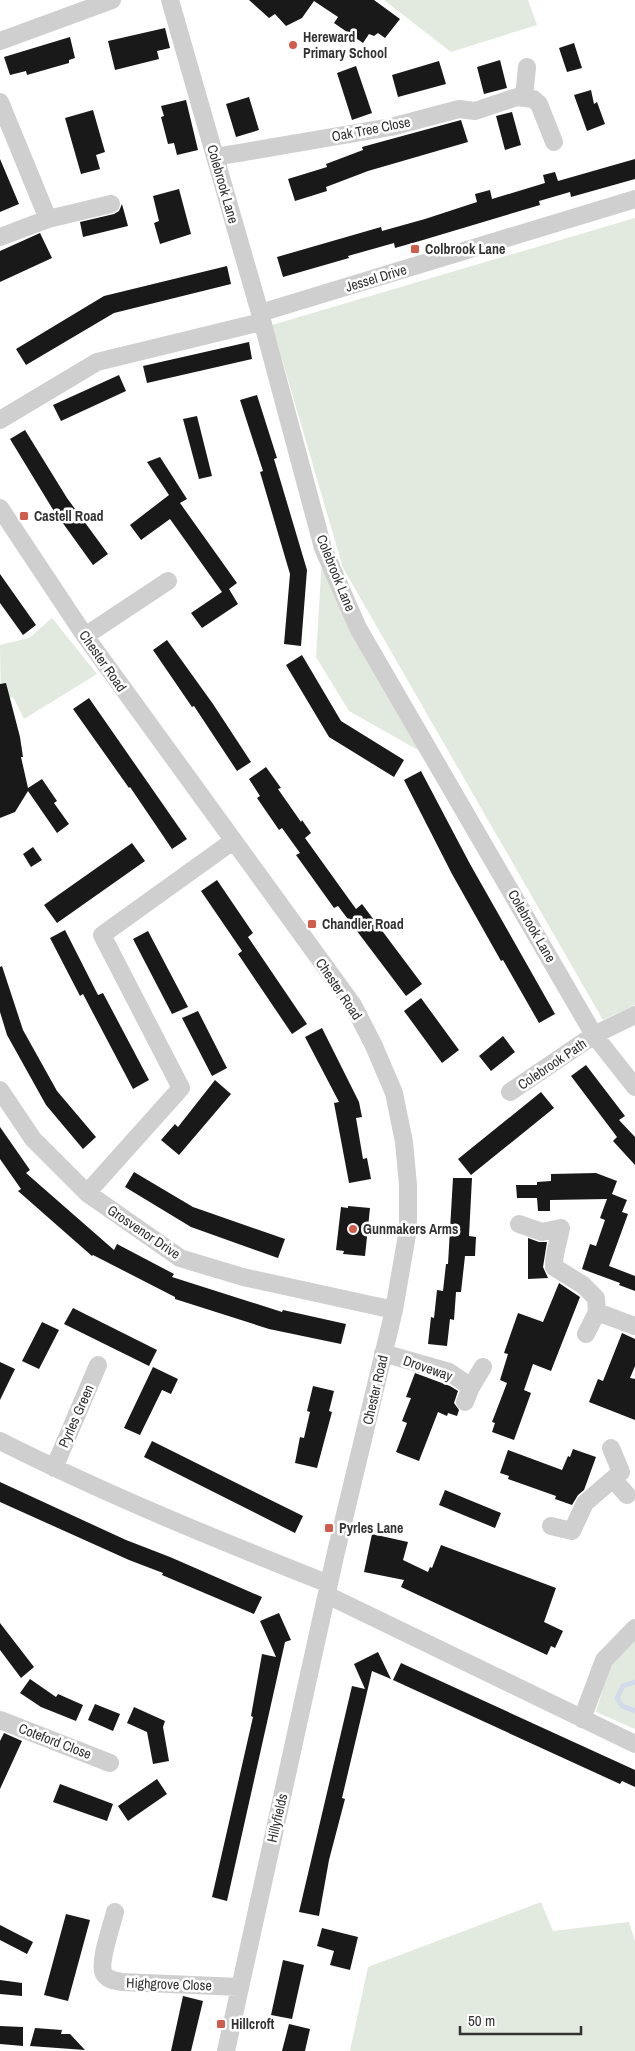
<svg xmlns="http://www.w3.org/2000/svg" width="635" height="2051" font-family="'Archivo Narrow',sans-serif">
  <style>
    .green { fill: #e2e9df }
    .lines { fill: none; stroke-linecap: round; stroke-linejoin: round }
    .stream { stroke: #d1dbe9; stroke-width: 5 }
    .building { fill: #191919 }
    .minor { stroke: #cfcfcf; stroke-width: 18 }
    .poi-dot { fill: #d05c4c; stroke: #fff; stroke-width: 2 }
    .labels { text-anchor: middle; stroke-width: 5; stroke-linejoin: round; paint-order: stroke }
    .poi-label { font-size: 14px; font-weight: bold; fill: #323232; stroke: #fff; text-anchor: start }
    .street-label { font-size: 14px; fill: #323232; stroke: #fff }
  </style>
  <rect width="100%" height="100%" fill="#fff"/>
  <path class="green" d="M384,0H528L537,25L451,52Z
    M635,218V1005L603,1020L343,568L272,325Z
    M322,558L425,754L349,711L316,657Z
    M52,618L97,674L24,719L13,697L1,701L0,645L29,638Z
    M635,1638V1729L596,1712L611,1662Z
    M541,1902L553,1931L629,1922L635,1941V2051H350L368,1967Z"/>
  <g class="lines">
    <path class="stream" d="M635,1682L623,1686L617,1698L622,1706L635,1711"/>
  </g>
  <path class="building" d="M249,0H374L400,19L385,38L378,33L374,36L369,34L363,43L334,23L338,17L314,1L302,18L286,26L275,14L269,18Z
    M165,28L170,48L157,51L159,59L115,70L108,41Z
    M70,37L75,58L69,60V63L27,75L26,71L10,75L4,57Z
    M574,43L582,68L567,72L559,48Z
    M500,60L507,88L484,94L477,67Z
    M439,61L446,84L398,97L392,75Z
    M356,66L372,113L352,120L337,73Z
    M591,90L594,104L597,102L605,124L587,131L574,95Z
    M249,97L259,130L236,137L226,104Z
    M186,100L198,150L177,155L174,143L168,144L161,117L164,116L161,106Z
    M93,110L105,152L96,155L100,169L81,174L65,118Z
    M512,112L521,145L505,150L496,116Z
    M461,120L468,142L368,171L326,187L327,191L295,201L288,179L327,167L326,164L363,150L362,147Z
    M0,159L19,204L0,212Z
    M635,159V179L571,197L570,192L539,201L540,205L423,240L395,248L394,243L348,256L349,258L283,277L277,257L381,227L382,231L425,219L477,202L475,194L490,190L492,199L545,183L543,175L555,172L558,181Z
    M179,189L191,234L160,244L154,223L159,221L153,196Z
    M122,204L128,226L83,237L80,222L114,214L119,211Z
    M40,233L52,258L0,282V251Z
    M227,266L231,284L114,313L26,365L16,349L104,296Z
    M249,342L252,359L147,383L143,366Z
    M119,375L126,391L61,421L53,405Z
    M257,395L277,458L274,459L307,570L301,646L284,644L290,574L260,472L263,471L240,400Z
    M197,416L212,476L199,479L183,419Z
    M25,430L67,498L108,554L93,565L52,508L10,439Z
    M160,457L187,499L180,503L237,583L229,589L238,604L202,628L191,613L222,592L170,519L141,540L130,525L169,495L147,462Z
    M0,574L36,625L23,635L0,603Z
    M167,640L213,704L251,762L237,771L194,706L192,707L153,650Z
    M302,655L341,721L404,760L394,777L329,737L286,665Z
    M6,683L20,737L23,757H21L28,788L42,779L57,801L54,803L69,824L57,833L28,791L15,812L0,818V684Z
    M89,698L187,839L172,849L130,787L129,788L73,709Z
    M266,767L281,788L278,789L301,822L302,820L311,833L305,838L356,909L362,904L422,984L406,996L338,906L334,908L296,855L300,853L282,828L279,830L257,798L260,796L249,779Z
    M421,771L470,864L555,1014L539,1023L503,960L501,961L452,874L404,780Z
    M132,843L145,861L57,923L44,905Z
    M33,847L42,860L31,867L23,854Z
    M217,880L253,933L248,937L307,1024L292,1034L238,954L242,951L201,891Z
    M65,930L98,995L103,993L149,1080L133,1089L83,994L80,996L50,938Z
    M148,931L188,1007L172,1014L133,939Z
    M2,966L23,1030L57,1091L96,1137L83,1149L46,1105L7,1035L0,1012V967Z
    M421,998L459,1050L442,1063L404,1011Z
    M198,1011L227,1068L212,1076L182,1018Z
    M322,1028L359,1102L362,1117L356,1118L363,1159L367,1158L371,1179L349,1183L334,1103L339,1102L305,1037Z
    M503,1036L515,1052L491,1071L479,1056Z
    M586,1065L625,1116L619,1120L635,1137V1165L613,1141L617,1137L571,1076Z
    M215,1080L231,1094L179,1155L161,1140L175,1124L178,1127Z
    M541,1092L554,1108L471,1175L458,1159Z
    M0,1127L30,1170L26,1173L114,1250L117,1244L174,1274L172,1277L282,1312L283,1310L346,1324L341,1344L269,1329L175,1299V1297L93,1255L92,1256L18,1191L21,1189L0,1159Z
    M134,1172L193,1207L285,1239L278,1258L191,1227L125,1187Z
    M596,1173L617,1181L612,1194L627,1200L622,1212L628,1214L609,1266L635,1276V1291L619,1285L620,1283L582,1269L590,1244L596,1246L605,1220L600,1218L607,1199L550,1200V1211H538L537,1198H517L516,1185H537V1182L551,1181V1174Z
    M453,1178H472L469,1236L476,1237L475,1256H465L461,1292H456L454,1320L450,1319L447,1346L428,1344L431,1317L434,1318L437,1290L443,1291L446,1264H448Z
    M348,1206L370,1208L365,1256L343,1254L344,1251L336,1250L341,1207L348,1208Z
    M528,1238L539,1242H547L543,1267L548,1278L528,1279Z
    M559,1283L580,1297L551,1371L533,1364L524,1390L531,1393L514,1440L492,1432L495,1423L492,1422L507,1383L500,1380L508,1354L504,1353L518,1313L543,1322Z
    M73,1308L157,1350L149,1366L64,1324Z
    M42,1322L59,1330L39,1369L22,1361Z
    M622,1333L635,1339V1366L630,1378L635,1379V1420L589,1402L598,1379L603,1381Z
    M0,1362L15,1369L0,1400Z
    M153,1367L178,1379L171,1394L162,1390L140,1435L124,1428Z
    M415,1373L450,1386L458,1391L454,1403L459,1410L457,1416L448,1413L447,1416L438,1412L419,1461L396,1452L407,1423L402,1421L411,1398L406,1397Z
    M313,1386L334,1391L329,1411L332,1412L317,1468L295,1463L300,1437L304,1438L310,1412L307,1411Z
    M152,1441L303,1516L295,1533L144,1457Z
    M573,1449L596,1457L584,1490L578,1495L572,1505L555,1499L556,1496L508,1479L509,1476L500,1473L508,1450L562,1470L568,1456L570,1457Z
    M0,1482L126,1540L170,1557L262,1597L254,1614L162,1575L163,1573L129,1560L0,1502Z
    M445,1490L501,1513L495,1528L439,1505Z
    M372,1534L408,1542L403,1560L428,1572L430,1567L432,1568L441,1545L556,1588L544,1622L563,1631L555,1648L551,1646L547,1655L401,1587L404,1580L364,1572Z
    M279,1613L291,1640L285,1642L227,1901L212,1897L253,1717L251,1716L262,1654L276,1657L260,1621Z
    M0,1623L34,1667L21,1678L0,1650Z
    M378,1652L391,1679L372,1671L342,1798L345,1799L329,1860L319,1916L299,1912L352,1686L365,1689L354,1664Z
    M401,1663L635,1770V1787L622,1781L620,1784L393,1680Z
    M30,1679L56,1697L58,1694L83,1705L76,1721L41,1707L20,1693Z
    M95,1704L120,1714L113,1731L88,1720Z
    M134,1707L165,1721L163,1727L169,1761L153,1764L147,1732L127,1723Z
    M4,1733L22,1741L0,1789V1741Z
    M157,1779L167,1794L128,1821L118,1806Z
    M60,1784L113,1804L107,1821L53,1802Z
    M66,1914L90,1920L68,2001L44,1995Z
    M0,1925L33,1942L27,1954L0,1940Z
    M322,1928L358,1937L350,1970L330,1965L334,1951L317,1946Z
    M283,1960L304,1965L292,2019L271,2015Z
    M0,1980L22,1983V1996L0,1994Z
    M183,1996L203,2001L191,2051H171Z
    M289,2024L310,2029L305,2051H282Z
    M0,2026L23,2027V2046L0,2044Z
    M35,2028L62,2030L61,2034H70L85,2050L30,2046Z"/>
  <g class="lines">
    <path class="minor" d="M170,0L260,313L323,548L358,628L594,1035L635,1087
      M0,41L112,0
      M524,97L527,67
      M0,102L48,219
      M215,157L391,127L459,109L475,111L517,97L533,99L539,104L554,142
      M0,237L48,219L111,204
      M260,313L635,199
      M0,420L97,362L261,322
      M0,508L85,636L353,1005L374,1046L394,1093L404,1142L408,1185V1229L394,1310L336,1552L226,2051
      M85,636L168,581
      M0,1090L33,1139L87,1193L180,1258L243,1277L394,1310
      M510,1092L594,1035L635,1015
      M87,1193L181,1088L102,935L233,841
      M519,1224L542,1232L561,1228C559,1240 553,1256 554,1267L583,1285L596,1298L597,1312L586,1334
      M597,1312L635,1326
      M383,1353L449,1372L471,1387L465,1402
      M471,1387L483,1367
      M0,1441C107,1495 218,1540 329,1584
      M611,1448L621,1472
      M54,1468L98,1365
      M613,1479L627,1495
      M551,1526L572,1531L585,1503L621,1472
      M327,1595L635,1744
      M582,1719L604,1660L635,1628
      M0,1720L110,1763
      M115,1912C112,1925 98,1963 104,1974C108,1980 115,1981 122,1982L240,1987"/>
  </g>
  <g class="poi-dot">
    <circle cx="293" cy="45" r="5"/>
    <rect x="410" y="244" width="10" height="10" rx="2.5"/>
    <rect x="19" y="511" width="10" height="10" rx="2.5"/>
    <rect x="307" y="919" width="10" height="10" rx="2.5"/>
    <circle cx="353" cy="1229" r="5"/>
    <rect x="324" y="1523" width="10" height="10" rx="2.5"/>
    <rect x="216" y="2019" width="10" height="10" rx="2.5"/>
  </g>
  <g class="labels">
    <g class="poi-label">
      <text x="303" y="42">Hereward<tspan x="303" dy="16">Primary School</tspan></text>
      <text x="425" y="254">Colbrook Lane</text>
      <text x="34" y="521">Castell Road</text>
      <text x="322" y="929">Chandler Road</text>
      <text x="363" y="1234">Gunmakers Arms</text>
      <text x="339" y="1533">Pyrles Lane</text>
      <text x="231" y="2029">Hillcroft</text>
    </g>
    <g class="street-label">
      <text transform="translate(371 129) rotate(-11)" y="5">Oak Tree Close</text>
      <text transform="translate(223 184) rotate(74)" y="5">Colebrook Lane</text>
      <text transform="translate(376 278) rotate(-17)" y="5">Jessel Drive</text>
      <text transform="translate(336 573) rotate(68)" y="5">Colebrook Lane</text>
      <text transform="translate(103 661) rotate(55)" y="5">Chester Road</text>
      <text transform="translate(532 926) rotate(60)" y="5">Colebrook Lane</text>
      <text transform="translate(339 989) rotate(56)" y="5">Chester Road</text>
      <text transform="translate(552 1064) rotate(-34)" y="5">Colebrook Path</text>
      <text transform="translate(144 1232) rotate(34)" y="5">Grosvenor Drive</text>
      <text transform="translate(428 1368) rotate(19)" y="5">Droveway</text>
      <text transform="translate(375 1390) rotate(-77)" y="5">Chester Road</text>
      <text transform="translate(76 1416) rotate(-66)" y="5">Pyrles Green</text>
      <text transform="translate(55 1741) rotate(21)" y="5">Coteford Close</text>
      <text transform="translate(277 1818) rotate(-77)" y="5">Hillyfields</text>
      <text transform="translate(169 1984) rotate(2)" y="5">Highgrove Close</text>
    </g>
  </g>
  <path d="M460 2026v8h121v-8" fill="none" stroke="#323232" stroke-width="2.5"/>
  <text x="468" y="2026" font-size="15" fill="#323232" stroke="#ffffff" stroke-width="4" paint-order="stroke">50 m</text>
</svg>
